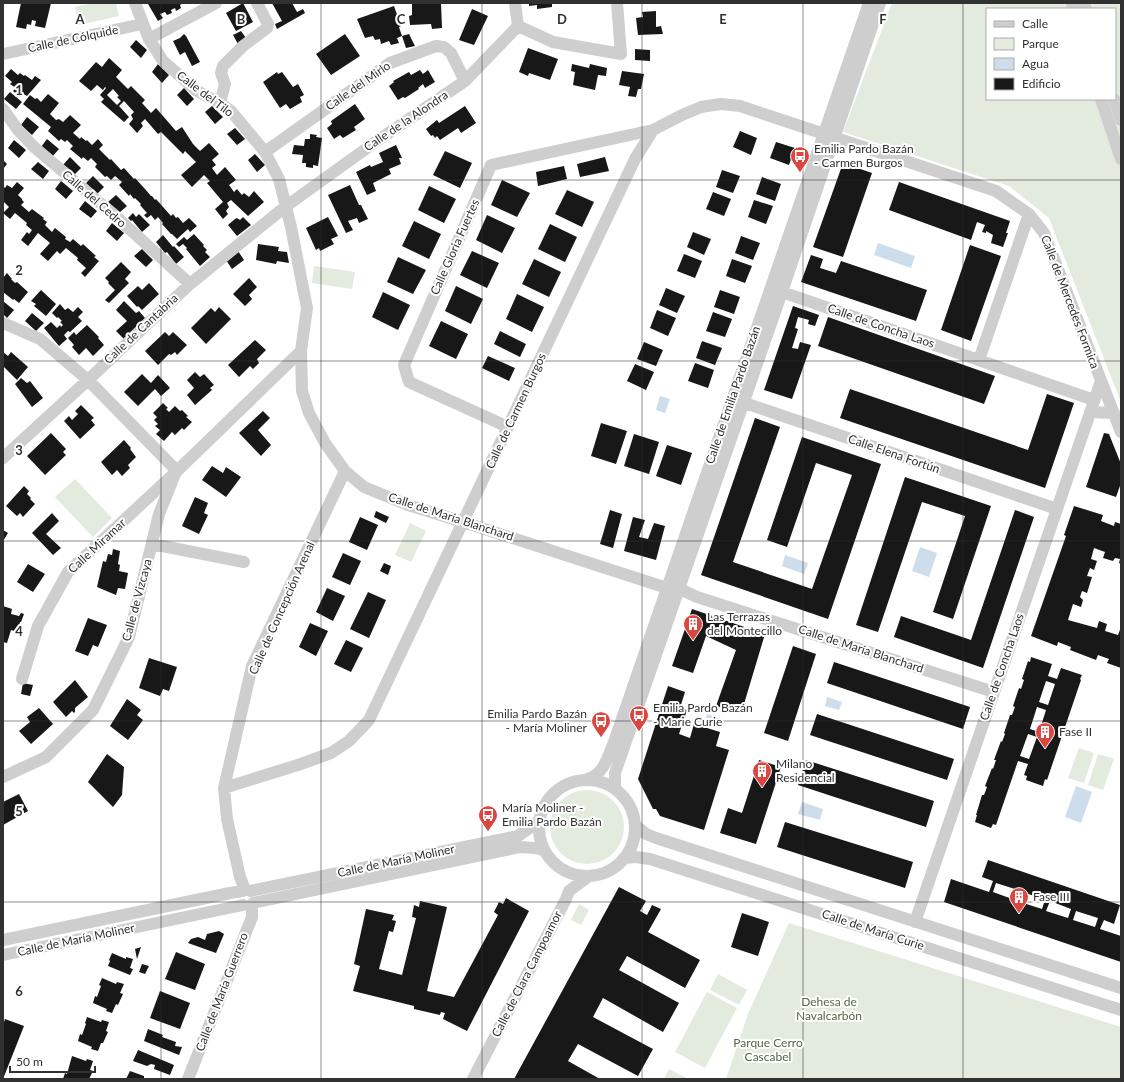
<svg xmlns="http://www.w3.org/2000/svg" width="1124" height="1082" font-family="Lato,sans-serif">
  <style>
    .green { fill: #e3eade; fill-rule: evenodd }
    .water { fill: #ceddeb }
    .building { fill: #181818; fill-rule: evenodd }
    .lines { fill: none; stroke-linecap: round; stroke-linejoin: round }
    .minor { stroke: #cecece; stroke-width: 12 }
    .grid { fill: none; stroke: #313131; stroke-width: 1; stroke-opacity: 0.55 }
    .labels { text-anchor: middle; stroke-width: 4; stroke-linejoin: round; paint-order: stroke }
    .street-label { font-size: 12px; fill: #313131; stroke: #fff }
    .poi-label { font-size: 12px; fill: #313131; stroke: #fff; text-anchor: start }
    .park-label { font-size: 12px; fill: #4f6b40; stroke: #fff }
    .grid-label { font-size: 13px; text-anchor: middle; font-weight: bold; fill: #313131; stroke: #fff; stroke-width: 4; stroke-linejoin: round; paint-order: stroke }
  </style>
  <rect width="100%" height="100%" fill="#fff"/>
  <path class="green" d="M92,3H116L119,16L79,25L75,7Z
    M892,3H1121V402L1049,218L1009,186L843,132ZM987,9H1115V99H987Z
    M314,266L355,272L352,289L312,283Z
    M75,479L112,518L93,537L55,497Z
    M410,523L426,531L411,562L395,555Z
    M1079,748L1094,753L1084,783L1068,778Z
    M1098,754L1114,759L1103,790L1088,785Z
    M550 827a37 37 0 1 1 74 0a37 37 0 1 1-74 0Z
    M579,904L589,910L581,925L571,920Z
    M789,923L1121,1027V1079H726L748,1014Z
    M718,974L747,990L739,1005L710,990Z
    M707,992L737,1008L705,1068L675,1052Z
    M669,1069L688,1079H664Z"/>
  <path class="water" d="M878,243L915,256L911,268L874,255Z
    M660,396L670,399L665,413L656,410Z
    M920,547L937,553L929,577L912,571Z
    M785,555L808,563L804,574L782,566Z
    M827,697L842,702L839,710L825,706Z
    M707,714L723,719L720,726L705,721Z
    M1076,786L1092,792L1081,823L1065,817Z
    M802,802L823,809L820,820L798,814Z"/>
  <path class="building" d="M21,3H51L45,28L35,26L36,21L32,20L31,25L27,24L26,29L16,27Z
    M149,3H183L180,5L181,8L176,11L175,8L171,10L172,13L167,15L165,12L160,14L163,18L158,21L148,4Z
    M243,3L253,22L236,31L226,13Z
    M272,3H292L297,12L303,9L305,13L277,29L275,24L282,21Z
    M412,3H441L442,28L432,29L431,24L410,25L409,16L412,15Z
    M529,3H552V7L537,9V5L529,6Z
    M394,6L401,26L399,27L402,36L397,38L399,43L391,45L389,41L381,44L380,39L375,40L373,36L365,38L357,19Z
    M472,9L488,16L474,45L459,40Z
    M656,11V27L661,26L663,34L638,35L636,18L643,17L642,12Z
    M241,31L246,38L238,44L233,35Z
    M184,34L186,36L200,62L192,66L185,52L180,55L173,41L180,38Z
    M345,34L360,56L331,75L316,54Z
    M409,34L415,46L406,48L402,36Z
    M136,40L147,50L141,58L130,47Z
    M528,48L558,59L550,80L529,73L528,76L519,72Z
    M635,49L650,50V61L635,60Z
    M109,58L122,70L116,77L128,89L131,86L145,100L142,103L151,113L156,108L176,131L182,127L193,144L200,151L209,143L219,154L212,160L216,165L212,168L217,175L225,167L236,180L229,185L234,192L237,189L242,195L244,193L249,197L254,191L264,202L248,216L231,200L227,203L229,207L226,211L228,214L223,219L215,209L223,202L207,183L210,181L204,175L192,187L181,175L196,162L185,151L183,154L161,132L158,134L145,119L141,123L143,126L137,133L129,124L133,119L131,115L134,112L124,101L119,106L129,117L124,122L101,102L104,99L100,95L106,88L105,87L103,90L97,85L91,91L79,81L96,62L102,67ZM113,89L119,96L117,97L121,101L117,105L107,95Z
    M158,64L169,75L162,83L152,72Z
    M572,64L589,68L590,64L607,68L606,76L598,75L595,90L573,85L575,72L571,71Z
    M11,69L18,75L20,73L24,76L25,75L32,80L35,76L41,80L27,96L22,93L19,96L13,91L16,88L10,84L12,82L5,76Z
    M420,70L423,74L428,70L435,82L425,88L423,84L418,88L419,89L405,98L403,97L398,100L389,86L394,82L393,81L409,72L411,75Z
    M622,71L644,74L641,89H638L636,97L628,96L630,87L619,85Z
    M277,72L278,74L282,72L293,87L298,84L304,95L300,97L302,102L290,109L286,104L280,108L263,82Z
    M184,88L194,99L187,106L177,95Z
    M10,92L22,102L16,109L4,99Z
    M48,94L59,103L50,114L56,120L59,119L63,122L70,115L81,125L73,133L80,139L81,137L86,141L87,140L92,145L98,139L103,145L99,149L110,160L111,159L121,170L124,168L134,179L135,178L145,189L151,196H152L155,200L156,199L171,216L173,214L176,218L178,217L183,223L189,218L197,226L190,232L188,229L177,239L172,234H171L162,224L163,223L158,217L155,220L151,215L147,218L144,215L147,213L140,205L141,204L135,198L134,199L130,194L129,196L119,185L122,182L115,176L111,180L107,176L105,177L95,167L97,164L91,158L88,161L83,157L82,159L70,149L73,146L67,140L65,142L61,139L59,141L48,131L51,127L23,104L30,95L35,99L37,98L41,102Z
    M355,104L365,119L354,127L356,130L343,138L340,135L334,139L327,128L332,124L331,121Z
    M212,106L223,117L215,124L205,112Z
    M465,106L476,123L461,133L458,128L440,140L437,136L435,138L433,135L431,136L426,129L437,120L439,123Z
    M27,117L39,127L32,135L21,125Z
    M235,128L245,139L237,145L227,134Z
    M740,131L757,138L751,155L733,147Z
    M310,134L317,135L316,137L322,138L318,166L313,165V168L306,167V163H302L303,155L292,154L294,145L304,146L305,139H310Z
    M47,139L59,149L52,157L41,147Z
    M14,140L26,150L19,158L8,148Z
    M776,142L795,148L789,165L770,158Z
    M396,145L402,158H399L401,164L389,169L391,174L373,183L376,191L367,195L356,172L370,165L371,167L383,162L379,153Z
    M445,151L472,163L460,188L433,175Z
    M255,154L265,165L257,172L248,160Z
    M70,157L81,168L74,175L63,165Z
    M605,157L609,171L580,177L577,164Z
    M3,160L7,164L3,169Z
    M38,162L49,171L43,179L31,169Z
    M843,163L872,173L843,257L813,247Z
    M564,166L567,179L538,186L536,172Z
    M722,170L740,176L733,193L716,187Z
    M93,176L104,187L97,194L86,183Z
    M762,177L781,184L775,201L756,194Z
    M502,180L530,193L517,217L491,205Z
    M61,181L73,191L66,199L55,189Z
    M17,182L24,188L18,195L22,199V200L24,202L21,205L29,212L32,209L44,218L43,219L47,222L45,225L52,232L55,228L66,237L65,239L70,242L73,239L81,246L83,244L96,256L94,257L99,261L85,277L81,273L86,268L77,260L78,258L66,248L60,254L57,251L48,261L40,254L50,243L38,233L28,246L21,240L27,232L29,234L32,230L26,225L27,223L15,213L10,219L3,213L9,207L3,201V186L5,188L7,185L12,188Z
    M899,182L1010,221L1006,233H1008L1003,247L991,243L993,235L986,231V233L982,232L985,225L977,222L971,240L889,210Z
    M350,185L359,205H361L368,219L359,223L357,218L348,221L353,230L346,233L328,195Z
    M429,186L456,199L444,223L418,210Z
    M567,190L594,202L582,227L555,214Z
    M713,192L731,199L724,216L706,209Z
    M116,195L127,206L119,213L108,202Z
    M754,200L773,206L766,224L748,217Z
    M85,201L97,211L91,218L79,209Z
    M133,213L136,217L139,214L150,225L142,232L132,220L131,221L128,218Z
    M487,215L515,228L502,253L476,240Z
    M243,217L251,225L237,236L228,225L235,219L237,218L240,220Z
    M328,217L338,236L331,239L334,244L320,251L319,248L316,250L306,228Z
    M414,221L441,234L429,259L402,246Z
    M112,223L124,233L117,241L106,231Z
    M550,224L577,237L565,262L538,249Z
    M693,232L711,239L704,255L687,247Z
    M194,234L204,245L203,246L207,250L205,252L210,257L200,266L186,249L187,248L183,244L179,247L176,244L184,237L187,240Z
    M163,235L173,247L174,246L184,257L176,264L167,252L165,253L156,242Z
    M741,236L760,243L753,260L735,253Z
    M258,244L279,247L278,251L287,252L289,263L277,261L276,264L256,260Z
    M970,245L1001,256L971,341L941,330Z
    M142,249L153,260L146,267L134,256Z
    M238,251L244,260L232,269L226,260Z
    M472,251L499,263L487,288L460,275Z
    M684,254L702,261L695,278L677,271Z
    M811,255L823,259L820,268L836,273L841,261L927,290L916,321L801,282Z
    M398,257L426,270L413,294L387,282Z
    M534,259L561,272L549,297L522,284Z
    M732,259L752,266L745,283L726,276Z
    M121,262L131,272L125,279L129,283L109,303L105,300L115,290L108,283L109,282L105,278Z
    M7,273L12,279H11L15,283L17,282L28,292L19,303L14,299L13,300L3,292V278Z
    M249,278L257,287L249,295L252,299L245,306L233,294Z
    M149,283L159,294L142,310L138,306L137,307L127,296L138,286L142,290Z
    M456,286L483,299L471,324L445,311Z
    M666,288L685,296L677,313L659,305Z
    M41,290L56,304L46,316L34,306L36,304L31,301Z
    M720,290L740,297L734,314L714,307Z
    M383,292L410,305L398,330L372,317Z
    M517,294L544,307L532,332L506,319Z
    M3,301L14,310L7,318L3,314Z
    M124,301L136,313L139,311L145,318L124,339L116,331L127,321L116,310Z
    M60,304L65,310L68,308L73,312L78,307L83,312L78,317L82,321L70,332L68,331L64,335L67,339L59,346L44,328L51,322L57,328L60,325L61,327L63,325L60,322L62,321L58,317L57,318L52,313Z
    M793,306L819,315L815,326L808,324L809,320L798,317L795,328L798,329L792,348L798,349L800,342L811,345L792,399L764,390Z
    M219,307L231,319L206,344L191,328L211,308L215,312Z
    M657,310L676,318L668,336L650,328Z
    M713,312L732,319L725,337L706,331Z
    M32,313L44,323L36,331L25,321Z
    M828,317L995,376L984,404L818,346Z
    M441,321L468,334L456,359L429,346Z
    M87,325L99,337L98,338L104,345L93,356L86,348L79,355L72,347L74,345L68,338L74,332L76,335Z
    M500,331L526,344L520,357L494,344Z
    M165,332L169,336L173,332L187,345L177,355L175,352L171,355L169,354L158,365L145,351Z
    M255,340L266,350L257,359L259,363L253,369L250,366L239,377L228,365Z
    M702,341L722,348L715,365L696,358Z
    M644,342L663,350L656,366L637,359Z
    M3,352L8,356L11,352L28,367L17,380L3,366Z
    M488,356L515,368L509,381L482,368Z
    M695,363L714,370L708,388L688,381Z
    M635,364L654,372L646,390L627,381Z
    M195,372L200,377L204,374L214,385L210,388L212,390L195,405L187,395L194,388L187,380Z
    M142,374L151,383L158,375L170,388L161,396L155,389L138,406L124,392Z
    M21,378L27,383L30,381L43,398L32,407L15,384Z
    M850,389L1028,450L1047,394L1074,403L1045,488L840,418Z
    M163,403L168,408L166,409L169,412L175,406L180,411L182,410L188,416L186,417L192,422L184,430L182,428L175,435L172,432L164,441L156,434L160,430L155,426L158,424L154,420L157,417L153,413Z
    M81,405L94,418L91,420L95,425L80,439L64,421L69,416L72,420L78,414L75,411Z
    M263,411L270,418L258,430L271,445L261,456L239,433Z
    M755,418L780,427L733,562L812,589L852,475L816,463L787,547L767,540L802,437L881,464L828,619L701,575Z
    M601,423L627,431L616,464L591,456Z
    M51,433L66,449L63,452L66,455L45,475L27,456Z
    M1104,433L1109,434L1121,464V483L1116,497L1086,487Z
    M634,434L659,442L649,474L624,466Z
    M124,440L131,448L130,449L136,457L128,465L130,468L122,476L117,470L112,475L101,462Z
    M667,445L692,453L681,485L656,476Z
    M212,466L223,473L226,467L241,477L226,497L202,480Z
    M905,477L991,506L953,619L933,612L965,516L922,502L878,632L856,625Z
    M24,486L29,491L27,494L31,498L30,499L35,504L23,517L20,513L17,516L6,506Z
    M195,497L208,503L204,513L208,515L199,534L182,526Z
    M1074,506L1103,515L1101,521L1114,526L1115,522L1121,524V564L1119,563L1120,559L1115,558L1113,561L1103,558L1105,552L1094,548L1091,559L1097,561L1094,570L1090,568L1087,576L1092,577L1087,593L1082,591L1080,597L1083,600L1081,607L1073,604L1068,620L1097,628L1099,621L1107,624L1105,631L1118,635L1121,627V668L1107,663L1109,659L1098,655L1096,660L1070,650L1071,647L1058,642L1057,646L1031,636L1066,536L1064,535Z
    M610,510L622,514L613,548L600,544Z
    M1015,510L1034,517L983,668L894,637L901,616L971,640Z
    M376,511L389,517L386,523L374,517Z
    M52,513L59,521L46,534L61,548L53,555L32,533Z
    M360,517L378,525L367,550L349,542Z
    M633,517L645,520L639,537L648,539L654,523L665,526L656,560L624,551Z
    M3,530L8,533L3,541Z
    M113,549L120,551L118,564L120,565L119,571L128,573L125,589L118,588L116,595L97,587L103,561L106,562L108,554L112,555Z
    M343,553L361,561L350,585L332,577Z
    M384,563L391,566L388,575L380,571Z
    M28,564L45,574L33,592L17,582Z
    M327,588L345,596L333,621L316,612Z
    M368,592L386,600L369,638L350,629Z
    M3,606L12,609L11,614L19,616L21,613L24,614L21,622H20L17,632L11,630L7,643L3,642Z
    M692,609L765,634L741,714L716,706L736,650L706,636L693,673L672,666Z
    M88,618L107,625L98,647L93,645L88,656L75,651Z
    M310,623L328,631L316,656L299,647Z
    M346,640L363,648L351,672L334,664Z
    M793,646L816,654L788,741L764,733Z
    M1031,657L1052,664L1048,676L1057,679L1061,668L1082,675L1080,679L1081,680L1047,780L1045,779L1043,786L1026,780L1027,776L1024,775L1028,764L1018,761L996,825L993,824L991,828L975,822L977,815H976L982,795H984L987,787L985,786L992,768L993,769L996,760H994L1001,741L1002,742L1005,734L1004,733L1010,715H1012L1015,707L1013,706L1019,688L1021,689L1024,680L1022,679L1028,661L1030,662ZM1046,681L1055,684L1048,705L1039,702ZM1037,707L1046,710L1039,732L1030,729ZM1028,734L1037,737L1029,759L1020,756Z
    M149,658L177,667L169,691L163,689L160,696L139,688Z
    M834,662L970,707L963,729L827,683Z
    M75,680L88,697L75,708V712L74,713L72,711L66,717L53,702Z
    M23,683L33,685L30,696L21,694Z
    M668,686L685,692L680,708L687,710L679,734L690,738L694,724L720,732L716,746L729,750L704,830L660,816L656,809H653L638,779Z
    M127,699L141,710L137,715L143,720L128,740L110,726Z
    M39,708L53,724L31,744L19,731L30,722L27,717Z
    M817,714L954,759L947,780L810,735Z
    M107,754L124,767L122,795L113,807L88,782Z
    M759,760L781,767L756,844L720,833L728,808L742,813Z
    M806,760L934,801L926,827L798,785Z
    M19,794L28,811L3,825V802Z
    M785,822L913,862L905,888L777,847Z
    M988,860L1120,905L1114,924L1104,920L1100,929L1121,936V962L944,902L951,879L989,892L993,881L982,877ZM996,883L1018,890L1015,900L993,892ZM1023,892L1045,900L1042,909L1020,902ZM1050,901L1071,909L1068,918L1046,911ZM1076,911L1098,918L1095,927L1073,920Z
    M619,887L646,901L640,911L647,915L652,905L661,909L648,932L700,960L685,988L627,956L619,970L679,1003L663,1032L603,998L593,1017L653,1049L638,1076L578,1044L568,1061L600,1079H514Z
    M506,898L529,911L467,1031L443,1019L445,1013L441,1012L440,1015L414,1009V1006L353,991L360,966L354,964L366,909L394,915L392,920L396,921L393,932L389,931L379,969L402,975L416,918L412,917L414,905L419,907L420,901L447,907L427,991L454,997L498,915L494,912L499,902L503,904Z
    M742,913L769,922L758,956L731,947Z
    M219,931L224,934L216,953L188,943L191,939L198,937L205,940L207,934Z
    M141,947L137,959L135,949Z
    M176,952L205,964L195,990L165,979Z
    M112,953L126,959V957L133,959L130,968L133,969L130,975L108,966L110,961L109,960Z
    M142,964L149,966L145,974L139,972Z
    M102,978L116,984L117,982L124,984L120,993L123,994L118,1005L116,1004L112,1013L106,1011L107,1009L93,1003L95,996L97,997L101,986L99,985Z
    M160,991L190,1003L180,1029L150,1018Z
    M87,1017L101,1022L102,1020L109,1022L106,1031L108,1032L103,1043H101L98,1051L91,1049L92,1047L78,1041L80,1034L82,1035L86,1024L85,1023Z
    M5,1019L24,1026L3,1079V1025Z
    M148,1029L163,1035L162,1037L176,1042L175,1046L182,1047L179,1055L144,1041Z
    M138,1050L174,1065L170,1075L154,1069L155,1065L151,1064L147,1066L133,1061Z
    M72,1056L86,1061L87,1059L93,1061L90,1070L93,1071L89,1079H63L65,1073L67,1074Z
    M130,1071L144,1076V1079H126Z"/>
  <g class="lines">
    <path class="minor" d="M135,3L149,39L163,61L197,91L220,103L231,111L265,152L279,179L291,227L307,308L301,351L302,391L309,413L325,443L345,471L364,487L408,505L463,522L667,588
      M515,3L518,26
      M1072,3L1073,9
      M1084,3L1086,9
      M518,26L553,42L621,54L617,3
      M149,39L216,3
      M3,54L142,24
      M1101,99L1121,159
      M1114,99L1121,120
      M220,103L225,84L221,73L223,66L243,46L267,28L268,24L257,3
      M3,109L18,130L34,147L112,213L190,284
      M265,152L390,63L436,46L444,47L451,53L465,81
      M782,292L1094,400
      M3,323L40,339L88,380L177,471
      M979,360L1029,214
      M736,400L1057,509
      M1090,412L1114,413
      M508,427L409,382L404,365L491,165L653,130
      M3,458L88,380L190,284L285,207L374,143L465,81L518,26
      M152,544L244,562
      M677,581L680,589L697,597L994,692
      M22,679L38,626L68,572L177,471L301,351
      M3,777L46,757L93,710L129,637L159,514L175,474
      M587,779C604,775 608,756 614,742L869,3
      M539 828a48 48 0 1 1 96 0a48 48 0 1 1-96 0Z
      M224,788L301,764L331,753L349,741L369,720L635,159L653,130L682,115L701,107L721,104L740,106L996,191L1029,214L1044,233L1121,432
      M615,788V773L634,718L782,292L880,3
      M635,825L646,834L656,838L1121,988
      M624,858L636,857L650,859L1121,1010
      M245,890L240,877L227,819L224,788L252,666L345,471
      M250,891L518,836L538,822
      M253,903L520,847L535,848L543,850
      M915,922L1101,381
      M3,940L230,893L243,891
      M3,955L243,905
      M188,1079L252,917V910L251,905
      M473,1079L566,899L569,891L589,876"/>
  </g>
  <path class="grid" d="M161,3V1079M321,3V1079M482,3V1079M642,3V1079M803,3V1079M963,3V1079M3,180H1121M3,361H1121M3,541H1121M3,721H1121M3,902H1121"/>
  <defs>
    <symbol id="bus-pin" viewBox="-11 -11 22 30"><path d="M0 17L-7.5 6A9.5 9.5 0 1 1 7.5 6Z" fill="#dc4640" stroke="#fff"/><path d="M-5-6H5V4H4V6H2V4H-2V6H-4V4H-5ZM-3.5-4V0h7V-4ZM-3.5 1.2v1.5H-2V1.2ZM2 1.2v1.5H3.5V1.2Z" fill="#fff"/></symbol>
    <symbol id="building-pin" viewBox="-11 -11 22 30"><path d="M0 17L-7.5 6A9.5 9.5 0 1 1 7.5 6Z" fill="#dc4640" stroke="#fff"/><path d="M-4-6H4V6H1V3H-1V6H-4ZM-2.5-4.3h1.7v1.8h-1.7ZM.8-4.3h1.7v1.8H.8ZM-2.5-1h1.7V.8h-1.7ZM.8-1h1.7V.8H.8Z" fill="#fff"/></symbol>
  </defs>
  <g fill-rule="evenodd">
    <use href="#bus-pin" x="789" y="145" width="22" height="30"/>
    <use href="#building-pin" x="682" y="613" width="22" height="30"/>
    <use href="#bus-pin" x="628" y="704" width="22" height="30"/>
    <use href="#bus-pin" x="590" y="710" width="22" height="30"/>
    <use href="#building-pin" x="1034" y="721" width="22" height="30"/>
    <use href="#building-pin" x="751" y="760" width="22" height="30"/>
    <use href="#bus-pin" x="477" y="804" width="22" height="30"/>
    <use href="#building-pin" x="1008" y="886" width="22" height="30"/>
  </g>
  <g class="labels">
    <g class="street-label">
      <text transform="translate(73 39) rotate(-12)" y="4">Calle de Cólquide</text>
      <text transform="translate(358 86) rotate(-35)" y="4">Calle del Mirlo</text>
      <text transform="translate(205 94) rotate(37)" y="4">Calle del Tilo</text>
      <text transform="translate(406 121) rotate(-34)" y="4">Calle de la Alondra</text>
      <text transform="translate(94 199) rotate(41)" y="4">Calle del Cedro</text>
      <text transform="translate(455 247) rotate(-66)" y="4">Calle Gloria Fuertes</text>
      <text transform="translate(1070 302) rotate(69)" y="4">Calle de Mercedes Formica</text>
      <text transform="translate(881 326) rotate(19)" y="4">Calle de Concha Laos</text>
      <text transform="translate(141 329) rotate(-43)" y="4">Calle de Cantabria</text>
      <text transform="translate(733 395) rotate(-71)" y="4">Calle de Emilia Pardo Bazán</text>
      <text transform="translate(516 411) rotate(-65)" y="4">Calle de Carmen Burgos</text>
      <text transform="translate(894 454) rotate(19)" y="4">Calle Elena Fortún</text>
      <text transform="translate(451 517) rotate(18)" y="4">Calle de María Blanchard</text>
      <text transform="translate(97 546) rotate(-43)" y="4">Calle Miramar</text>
      <text transform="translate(137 600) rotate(-75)" y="4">Calle de Vizcaya</text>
      <text transform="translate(282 608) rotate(-66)" y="4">Calle de Concepción Arenal</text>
      <text transform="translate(861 649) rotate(18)" y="4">Calle de María Blanchard</text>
      <text transform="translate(1002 667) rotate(-71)" y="4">Calle de Concha Laos</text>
      <text transform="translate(396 861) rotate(-12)" y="4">Calle de María Moliner</text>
      <text transform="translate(873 930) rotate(18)" y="4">Calle de María Curie</text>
      <text transform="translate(76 940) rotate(-12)" y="4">Calle de María Moliner</text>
      <text transform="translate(527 974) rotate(-63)" y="4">Calle de Clara Campoamor</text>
      <text transform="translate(222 992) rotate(-69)" y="4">Calle de María Guerrero</text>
    </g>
    <g class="poi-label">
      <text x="814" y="153">Emilia Pardo Bazán<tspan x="814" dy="14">- Carmen Burgos</tspan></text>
      <text x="707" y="621">Las Terrazas<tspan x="707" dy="14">del Montecillo</tspan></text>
      <text x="653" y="712">Emilia Pardo Bazán<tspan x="653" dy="14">- Marie Curie</tspan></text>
      <text x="587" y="718" text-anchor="end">Emilia Pardo Bazán<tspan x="587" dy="14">- María Moliner</tspan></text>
      <text x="1059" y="736">Fase II</text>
      <text x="776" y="768">Milano<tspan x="776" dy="14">Residencial</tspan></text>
      <text x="502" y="812">María Moliner -<tspan x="502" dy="14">Emilia Pardo Bazán</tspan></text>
      <text x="1033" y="901">Fase III</text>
    </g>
    <g class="park-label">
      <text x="829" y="1006">Dehesa de<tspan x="829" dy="14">Navalcarbón</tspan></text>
      <text x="768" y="1047">Parque Cerro<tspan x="768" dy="14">Cascabel</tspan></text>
    </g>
  </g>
  <g class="grid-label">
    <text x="80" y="24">A</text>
    <text x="241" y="24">B</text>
    <text x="401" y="24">C</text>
    <text x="562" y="24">D</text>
    <text x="723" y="24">E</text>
    <text x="883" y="24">F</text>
    <text x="19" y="95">1</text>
    <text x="19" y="275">2</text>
    <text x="19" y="455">3</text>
    <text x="19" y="636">4</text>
    <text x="19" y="816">5</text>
    <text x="19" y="996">6</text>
  </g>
  <rect width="1124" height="1082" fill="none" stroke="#313131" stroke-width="8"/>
  <rect x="986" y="8" width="130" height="92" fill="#ffffff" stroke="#adadad"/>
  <rect x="994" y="21" width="20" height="6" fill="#cecece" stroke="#adadad"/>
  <text x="1022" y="28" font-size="12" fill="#313131">Calle</text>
  <rect x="994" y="38" width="20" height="12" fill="#e3eade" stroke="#adadad"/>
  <text x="1022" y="48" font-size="12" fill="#313131">Parque</text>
  <rect x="994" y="58" width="20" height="12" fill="#ceddeb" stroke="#adadad"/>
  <text x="1022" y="68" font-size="12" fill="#313131">Agua</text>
  <rect x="994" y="78" width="20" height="12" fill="#181818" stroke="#adadad"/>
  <text x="1022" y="88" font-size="12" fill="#313131">Edificio</text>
  <path d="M10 1066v6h85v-6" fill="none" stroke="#313131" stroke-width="2"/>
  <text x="16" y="1066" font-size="12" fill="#313131" stroke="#ffffff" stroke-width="3" paint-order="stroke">50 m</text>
</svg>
